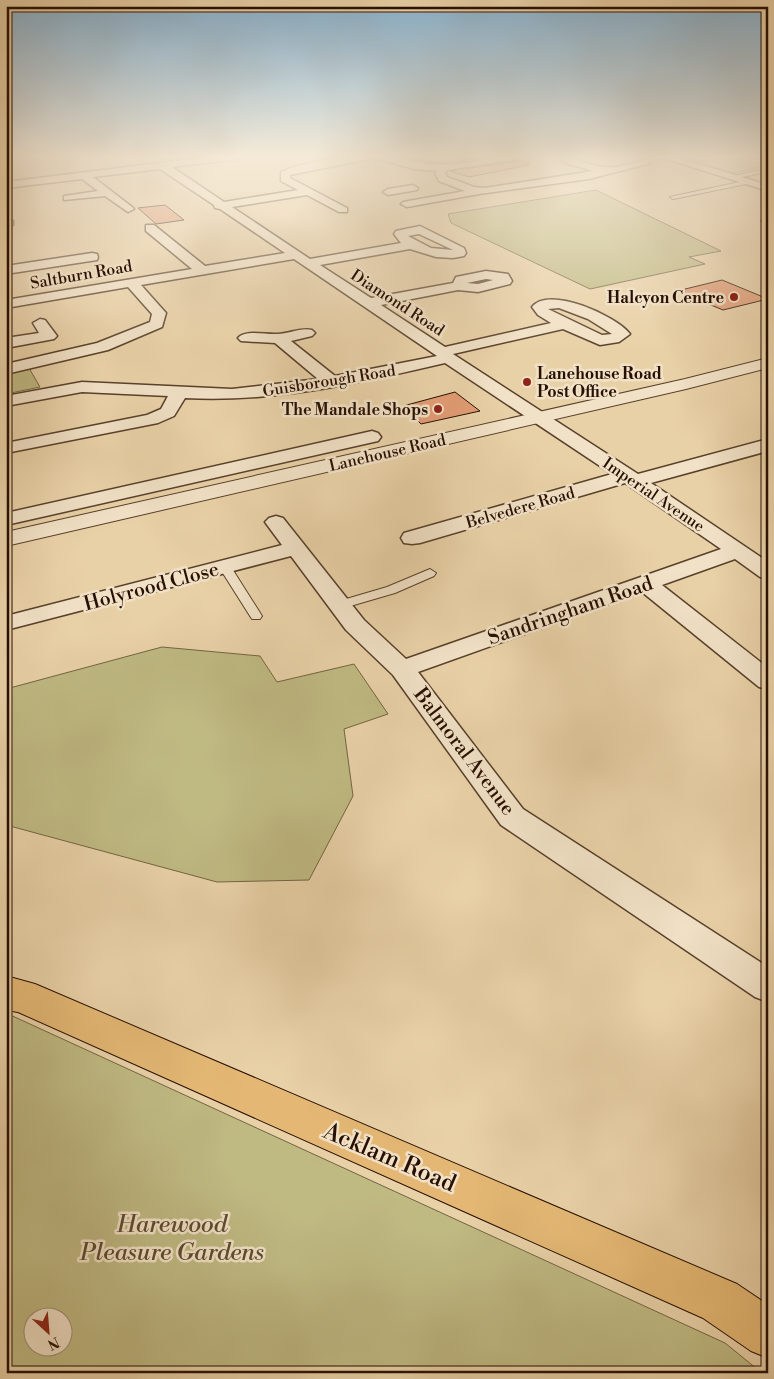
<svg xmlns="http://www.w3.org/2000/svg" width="774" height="1379" font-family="'Libre Bodoni',serif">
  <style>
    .green { fill: #bfb982; stroke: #736442; fill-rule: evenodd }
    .building { fill: #e29c74; stroke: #270f02 }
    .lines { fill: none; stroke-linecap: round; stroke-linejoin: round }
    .service-casing { stroke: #58402b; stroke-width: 2 }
    .minor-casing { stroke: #58402b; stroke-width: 3 }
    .tertiary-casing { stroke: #58402b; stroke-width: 2 }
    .primary-casing { stroke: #270f02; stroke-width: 2 }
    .service { fill: #f1e1c6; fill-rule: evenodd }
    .minor { fill: #f1e1c6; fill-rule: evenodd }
    .tertiary { fill: #f1e1c6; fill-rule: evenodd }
    .primary { fill: #e4b874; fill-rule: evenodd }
    .poi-dot { fill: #8f2418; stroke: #f1e1c6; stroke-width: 2 }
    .labels { text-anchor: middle; stroke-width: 5; stroke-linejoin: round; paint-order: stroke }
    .far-street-label { font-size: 16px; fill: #270f02; stroke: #f1e1c6 }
    .far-poi-label { font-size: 16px; font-weight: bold; fill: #270f02; stroke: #f1e1c6; text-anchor: end }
    .street-label { font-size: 20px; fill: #270f02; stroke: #f1e1c6 }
    .near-street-label { font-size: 24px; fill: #270f02; stroke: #f1e1c6 }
    .near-park-label { font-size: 24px; font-style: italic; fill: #5c4a2f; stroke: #f1e1c6 }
  </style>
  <rect width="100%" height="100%" fill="#e9d1a7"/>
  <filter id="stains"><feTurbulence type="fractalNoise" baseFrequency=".004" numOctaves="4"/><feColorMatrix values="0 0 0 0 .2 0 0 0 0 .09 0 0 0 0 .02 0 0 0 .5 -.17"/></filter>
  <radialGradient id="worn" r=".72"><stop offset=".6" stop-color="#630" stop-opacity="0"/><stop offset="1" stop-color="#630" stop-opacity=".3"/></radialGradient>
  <path class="green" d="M670,156H768V165L734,173Z
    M596,190L721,251L689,257L705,264L590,289L451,223L448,214Z
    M29,368L40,387L6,394V372Z
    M162,647L260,656L277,682L354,664L388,714L344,729L353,796L309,880L217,882L6,825V689Z
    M6,1013L725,1343L762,1373H6ZM62,1316V1346H32V1316Z"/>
  <path class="building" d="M415,156H499L443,163L415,159Z
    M525,156H528L529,165L469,177L450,171L518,161Z
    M165,205L184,220L156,224L138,208Z
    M722,280L768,299L723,310L677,291Z
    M455,392L480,411L421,424L403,406Z"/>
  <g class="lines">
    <defs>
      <path id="service" d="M768,168V172L737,178L734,176Z
        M749,180L751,183L673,199L670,197Z
        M768,217V226L761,221Z
        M225,563L231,567L262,616L260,619H252L250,616L219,567Z
        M430,569L436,573L434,576L395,593L340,609L334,605L336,602L387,587Z"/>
      <path id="minor" d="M216,156H243L238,159L172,167L224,202L298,190L281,181V172C304,161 361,153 387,156C406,158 423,165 443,165C470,164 496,156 523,156L518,159L447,170L445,173L447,177L474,187L485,188L593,171L566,163L555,156C572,156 588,165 604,167C618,169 633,163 646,160L651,163L589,179L479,194L407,207L401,204L403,202L465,191L439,181L435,173L437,171L414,169L374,158L290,175V178L347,208V212H339L307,195L232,207L310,259L401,243L394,234L396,231L420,226L464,248L466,253L464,256L453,258L436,257L410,249L320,265L371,298L453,283L456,277L486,271L508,274L512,281L510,284L478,292L458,290L381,305L445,347L551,323L538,315L532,307C548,285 617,316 630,334L619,342L600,345L563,329L453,354L638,474L768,439V451L651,483L768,562V579L760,577L735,559L662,585L768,668V689L759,687L642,592L418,672L523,809L768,967V1002L755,997L501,825L393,675L346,630L291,556L6,630V616L282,545L265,522L269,518L276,516L283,518L364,620L406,659L721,549L625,483L420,543L412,544L404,543L401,538L404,533L612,474L445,363C359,383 274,403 185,398L174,416L158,423L6,453V443L147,415L161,409L168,396L82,392L6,406V396L82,382L232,389L318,379L275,343L241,341L238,338C245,329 267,335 277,334C289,334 301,327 312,330L315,333L312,336L291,341L335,376L437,356L294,259L141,285L166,313L162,327L108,350L6,374V364L97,343L150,322L152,314L128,287L6,308V300L192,269L146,231V225H154L205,266L285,253L220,209L215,208L214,205L160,169L93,177L132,207L134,209L128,212L105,196L64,200V196L98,191L82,179L6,188V182ZM419,234L453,250L431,248L408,236ZM486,279L493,280L478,284L467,283ZM559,308L588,319L612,334L602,335L548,309Z
        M657,156H672L768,185V191Z
        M413,185L418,188L417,190L388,195L383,192L388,189Z
        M6,219L13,221V225L6,226Z
        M92,253L97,254L98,257L97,260L6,274V266Z
        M40,319L45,320L57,336L54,339L6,348V338L39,333L33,323Z
        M372,431L378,433L381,437L378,441L6,525V513Z"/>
      <path id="tertiary" d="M768,358V368L686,389L6,546V532L685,379Z"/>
      <path id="primary" d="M6,976L35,984L737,1284L768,1305V1358L751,1351L703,1318L18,1012L6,1010Z"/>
    </defs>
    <use href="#service" class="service-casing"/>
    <use href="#minor" class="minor-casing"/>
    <use href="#tertiary" class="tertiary-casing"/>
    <use href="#primary" class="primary-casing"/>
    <use href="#service" class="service"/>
    <use href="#minor" class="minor"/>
    <use href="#tertiary" class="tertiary"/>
    <use href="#primary" class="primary"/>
  </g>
  <linearGradient id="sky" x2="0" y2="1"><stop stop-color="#89b4d2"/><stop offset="0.45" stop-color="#f5ead7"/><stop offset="1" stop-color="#f5ead7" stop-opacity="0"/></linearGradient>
  <rect width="774" height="349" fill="url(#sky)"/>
  <g class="poi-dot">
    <circle cx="734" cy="297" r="5"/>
    <circle cx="527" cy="382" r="5"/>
    <circle cx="438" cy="409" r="5"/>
  </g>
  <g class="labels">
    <g class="far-street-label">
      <text transform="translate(81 274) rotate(-10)" y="6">Saltburn Road</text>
      <text transform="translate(398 302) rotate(33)" y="6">Diamond Road</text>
      <text transform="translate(329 380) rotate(-9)" y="6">Guisborough Road</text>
      <text transform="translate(387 452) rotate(-13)" y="6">Lanehouse Road</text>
      <text transform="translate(654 494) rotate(34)" y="6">Imperial Avenue</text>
      <text transform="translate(520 507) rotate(-16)" y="6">Belvedere Road</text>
    </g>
    <g class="far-poi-label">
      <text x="724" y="303">Halcyon Centre</text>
      <text x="537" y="379" text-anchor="start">Lanehouse Road<tspan x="537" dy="18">Post Office</tspan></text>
      <text x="428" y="415">The Mandale Shops</text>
    </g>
    <g class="street-label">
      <text transform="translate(151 586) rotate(-15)" y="7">Holyrood Close</text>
      <text transform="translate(570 610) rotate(-19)" y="7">Sandringham Road</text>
      <text transform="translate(465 751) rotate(53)" y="7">Balmoral Avenue</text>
    </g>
    <g class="near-street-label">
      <text transform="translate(390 1157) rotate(23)" y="8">Acklam Road</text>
    </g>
    <g class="near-park-label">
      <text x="172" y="1232">Harewood<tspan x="172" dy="28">Pleasure Gardens</tspan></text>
    </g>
  </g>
  <rect width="774" height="1379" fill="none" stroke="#e9d1a7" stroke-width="25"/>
  <rect x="8" y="8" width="759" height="1364" fill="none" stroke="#270f02" stroke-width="2.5"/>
  <rect x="12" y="12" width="749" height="1354" fill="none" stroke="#270f02"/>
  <g transform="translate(48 1332) rotate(154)"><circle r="24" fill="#f1e1c6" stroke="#a08d78"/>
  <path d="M0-4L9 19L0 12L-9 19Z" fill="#8f2418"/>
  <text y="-8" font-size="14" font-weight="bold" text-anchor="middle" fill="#270f02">N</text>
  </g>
  <rect width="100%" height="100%" filter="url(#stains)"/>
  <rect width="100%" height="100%" fill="url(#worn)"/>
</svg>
